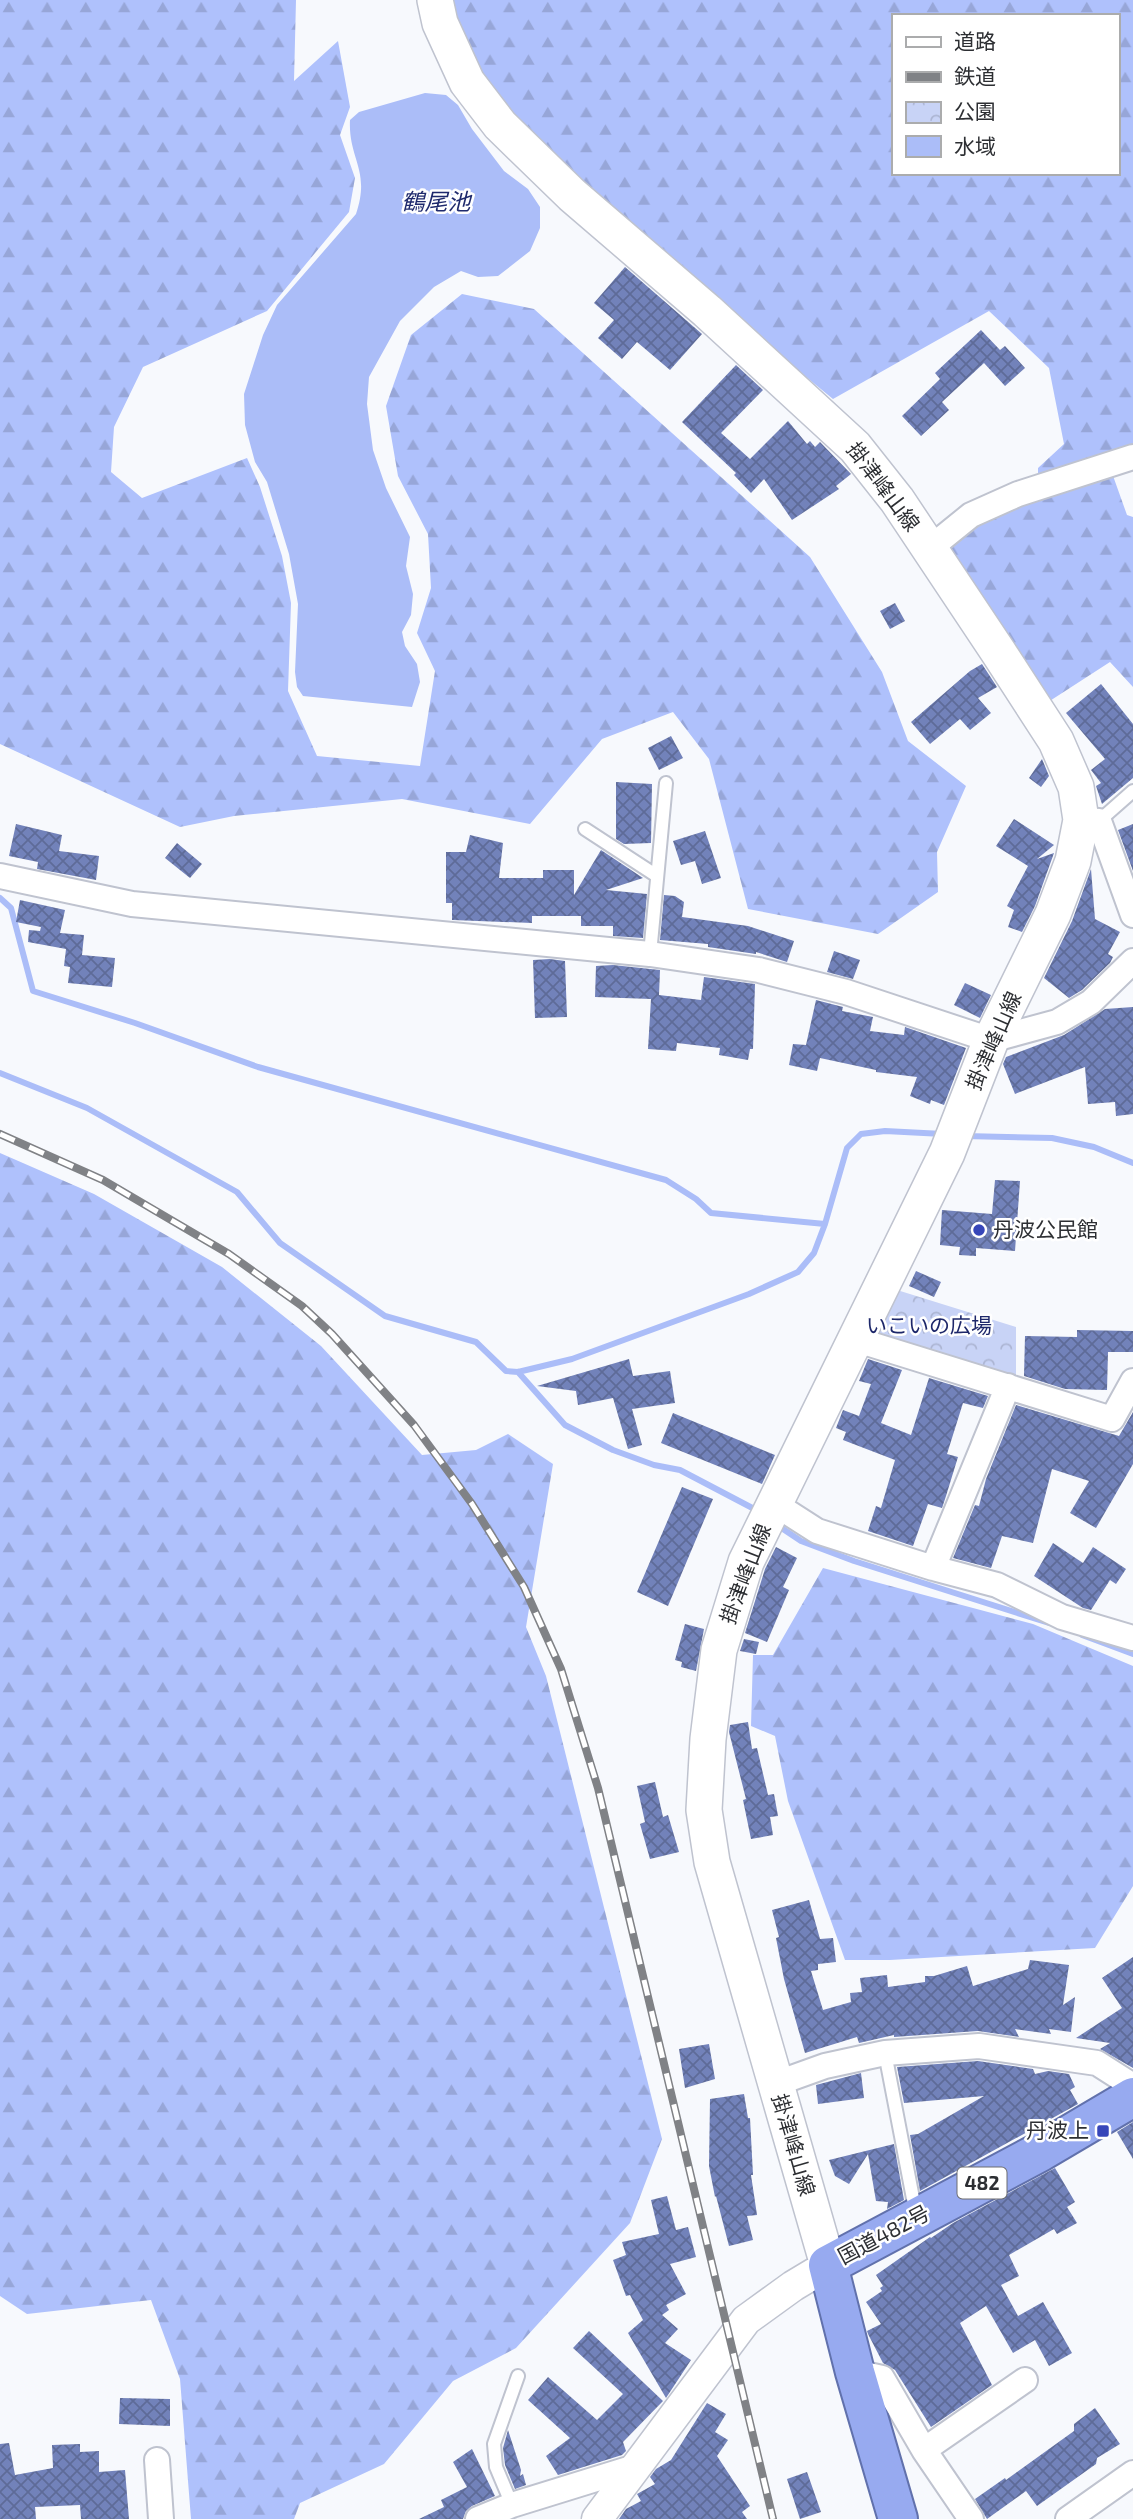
<svg xmlns="http://www.w3.org/2000/svg" width="1133" height="2519" font-family="'Exo 2','Noto Sans JP',sans-serif">
  <style>
    .forest { fill: url(#forest-firs); fill-rule: evenodd }
    .park { fill: url(#park-crowns) }
    .water { fill: #abbdf8 }
    .lines { fill: none; stroke-linecap: round; stroke-linejoin: round }
    .stream { stroke: #abbdf8; stroke-width: 6 }
    .building { fill: url(#building-cross-hatch) }
    .service-casing { stroke: #bfc3cf; stroke-width: 16 }
    .minor-casing { stroke: #bfc3cf; stroke-width: 28 }
    .tertiary-casing { stroke: #bfc3cf; stroke-width: 33 }
    .secondary-casing { stroke: #bfc3cf; stroke-width: 38 }
    .trunk-casing { stroke: #6171ac; stroke-width: 42 }
    .service { stroke: #fff; stroke-width: 12 }
    .minor { stroke: #fff; stroke-width: 24 }
    .tertiary { stroke: #fff; stroke-width: 30 }
    .secondary { stroke: #fff; stroke-width: 35 }
    .trunk { stroke: #97aaf0; stroke-width: 38 }
    .rail-casing { stroke: #808286; stroke-width: 8 }
    .rail { stroke: #fff; stroke-width: 5; stroke-dasharray: 16; stroke-linecap: butt }
    .poi-dot { fill: #3746b9; stroke: #fff; stroke-width: 2.5 }
    .labels { text-anchor: middle; stroke-width: 5; stroke-linejoin: round; paint-order: stroke }
    .shield { fill: #fff; stroke: #6c6d70; stroke-width: 2 }
    .shield-label { font-size: 19px; font-weight: bold; fill: #2d2f33 }
    .street-label { font-size: 21px; fill: #2d2f33; stroke: #fff }
    .poi-label { font-size: 21px; fill: #2d2f33; stroke: #fff; text-anchor: start }
    .park-label { font-size: 21px; fill: #1d276a; stroke: #fff }
    .water-label { font-size: 23px; font-style: italic; fill: #1f2a6d; stroke: #fff }
  </style>
  <defs>
    <pattern id="forest-firs" width="22" height="20" patternUnits="userSpaceOnUse" patternTransform="scale(1.75)"><rect width="22" height="20" fill="#afc1fc"/><path d="M5 1l3.5 6h-7zM16 11l3.5 6h-7z" fill="#97a6d8"/></pattern>
    <pattern id="park-crowns" width="20" height="18" patternUnits="userSpaceOnUse" patternTransform="scale(1.75)"><rect width="20" height="18" fill="#c8d3f6"/><path d="M2 6a3 3 0 1 1 6 0M12 15a3 3 0 1 1 6 0" fill="none" stroke="#acb5d3"/></pattern>
    <pattern id="building-cross-hatch" width="8" height="8" patternUnits="userSpaceOnUse" patternTransform="scale(1.75)"><rect width="8" height="8" fill="#7282ba"/><path d="M0 0l8 8M0 8l8-8" fill="none" stroke="#5e6b98"/></pattern>
  </defs>
  <rect width="100%" height="100%" fill="#f7f9fd"/>
  <path class="forest" d="M0,0H296L294,81L338,41L350,107L340,135L355,178L349,212L267,311L143,367L114,427L111,472L142,498L247,458L260,487L282,556L291,603L288,691L317,756L420,766L435,671L417,633L431,588L428,534L398,476L386,406L411,335L462,294L534,309L810,557L882,672L908,741L966,786L937,852L938,892L878,934L748,909L709,759L673,712L602,739L530,824L402,799L234,816L180,827L0,744Z
    M448,0H1133V450L1038,479V468L1064,444L1049,368L989,311L833,399L599,207L478,78ZM893,16H1117V173H893Z
    M1112,473L1127,515L1133,517V687L1110,662L1042,706L947,545L972,520Z
    M0,1153L94,1194L222,1267L321,1346L422,1455L476,1450L508,1434L553,1464L526,1627L546,1676L662,2139L630,2223L516,2348L453,2381L384,2464L300,2503L294,2519H191L180,2379L151,2300L27,2314L0,2296Z
    M823,1568L1033,1624L1133,1666V1886L1095,1948L890,1960H845L788,1801L775,1736L751,1726L753,1655H773Z"/>
  <path class="park" d="M897,1290L1016,1327V1377L875,1336Z"/>
  <path class="water" d="M425,93L446,95L458,105L472,129L504,171L528,189L540,207V228L530,251L498,276L478,277L461,271L434,287L400,321L369,377L367,404L373,450L386,488L410,537L406,566L413,594L411,615L402,632L405,646L417,664L420,682L412,707L303,696L297,687L295,672L298,604L289,554L267,482L255,462L245,425L244,394L263,335L277,305L356,214C371,170 348,159 350,120L359,112Z"/>
  <g class="lines">
    <path class="stream" d="M0,898L11,908L33,991L135,1023L258,1067L666,1180L696,1199L711,1213L825,1224
      M0,1073L87,1108L237,1192L280,1243L385,1316L476,1342L506,1371L518,1372L572,1359L749,1294L798,1272L814,1253L825,1224L847,1148L861,1134L885,1131L943,1134
      M964,1136L1052,1138L1094,1147L1133,1163
      M518,1372L565,1425L613,1450L654,1465L680,1470L760,1512
      M777,1525L801,1541L854,1561L1049,1623
      M1082,1635L1133,1654"/>
  </g>
  <path class="building" d="M625,267L702,334L670,370L637,342L622,359L598,338L614,320L594,303Z
    M981,330L1000,350L1005,346L1025,368L1005,386L984,363L942,402L949,410L921,436L902,416L940,379L935,373Z
    M736,365L763,390L721,433L750,459L788,421L807,444L810,441L815,447L820,442L851,474L836,486L839,489L792,520L764,479L751,493L734,475L736,473L682,422Z
    M895,603L905,621L890,629L880,611Z
    M982,664L997,687L978,698L991,713L970,730L960,719L930,744L911,722L970,671Z
    M1101,684L1133,724V778L1102,804L1096,786L1101,783L1091,770L1105,759L1066,713Z
    M671,736L683,758L659,770L648,748Z
    M1042,759L1049,776L1041,787L1029,778Z
    M616,782L652,784L651,843L624,844L616,839Z
    M1014,819L1054,845L1037,859L1054,853L1035,906L1022,932L1008,927L1014,910L1007,906L1028,866L996,846Z
    M16,824L62,835L59,851L99,856L96,880L37,869L38,862L9,856Z
    M1133,824V871L1118,830Z
    M705,831L721,878L702,884L695,861L681,865L673,841Z
    M470,835L503,843L499,878H543V870H574V895L601,850L643,878L606,890L647,894L643,938L613,936V926H581V916H532V923L452,920V903H446V852H466Z
    M177,843L202,864L190,878L165,858Z
    M1091,869L1095,919L1120,932L1108,954L1113,957L1110,963L1082,990L1069,998L1044,978L1072,921Z
    M664,895L675,896L684,902L682,917L748,926L794,941L787,962L756,952V954L708,947V944L660,940Z
    M20,900L65,910L60,933L84,935L82,955L115,958L112,987L68,983L70,967L64,966L66,949L28,942L29,930L40,931L41,927L16,922Z
    M834,951L860,960L853,979L827,972Z
    M550,959L565,961L567,1017L535,1018L533,960Z
    M613,965L660,970L659,995L701,1000L704,977L755,984L753,1049H750L748,1060L719,1055L720,1048L677,1043L676,1051L648,1049L651,999L595,997L596,966Z
    M965,983L991,995L980,1018L954,1005Z
    M816,1000L843,1007L842,1011L873,1017L870,1031L904,1035L905,1027L966,1048L944,1105L931,1100L930,1104L910,1096L917,1077L876,1072V1070L820,1058L817,1071L789,1065L793,1044L806,1045Z
    M1133,1007V1114L1116,1116L1115,1102L1088,1104L1085,1067L1015,1094L1003,1064L1006,1057L1064,1035L1105,1009Z
    M995,1180L1020,1181L1015,1251L976,1248V1256L959,1255L960,1247L940,1245L942,1210L992,1214Z
    M916,1271L941,1282L934,1297L909,1286Z
    M1077,1330L1133,1331V1352H1108L1107,1390L1065,1389L1024,1376L1025,1336L1077,1337Z
    M629,1359L633,1376L670,1371L675,1403L632,1409L642,1445L628,1449L613,1398L578,1405L576,1391L537,1386Z
    M868,1359L902,1370L881,1423L911,1435L929,1378L988,1396L983,1408L963,1403L947,1454L958,1457L946,1496L942,1508L928,1504L913,1546L868,1531L876,1506L881,1508L895,1460L843,1440L846,1432L836,1428L843,1410L859,1416L871,1384L859,1381Z
    M1016,1405L1119,1436L1133,1412V1464L1096,1528L1070,1513L1089,1481L1052,1469L1033,1543L1002,1536L991,1568L953,1558L975,1505L979,1506L986,1479Z
    M673,1413L775,1455L762,1484L661,1443Z
    M682,1487L713,1499L668,1606L637,1592Z
    M1053,1543L1083,1563L1093,1547L1126,1569L1116,1584L1110,1580L1091,1610L1083,1608L1034,1576Z
    M776,1547L797,1558L783,1587L789,1590L767,1642L745,1633L765,1569Z
    M685,1624L704,1629L696,1671L681,1667L682,1662L675,1660Z
    M744,1639L759,1642L756,1654L740,1651Z
    M748,1722L752,1749L757,1748L768,1795L774,1794L778,1816L770,1817L773,1835L751,1839L743,1800L746,1799L729,1732L730,1725Z
    M655,1782L663,1817L668,1815L679,1852L650,1859L640,1824L645,1822L637,1786Z
    M809,1900L820,1939L833,1938L836,1962L818,1964V1970L811,1971L823,2010L851,2002L850,1993L862,1992L860,1978L887,1975L888,1987L925,1982V1976H934L967,1966L973,1986L1028,1969L1030,1960L1069,1965L1063,2005L1075,1997L1071,2032L1049,2029L1051,2034L1015,2029L1019,2037L978,2031L894,2037V2035L859,2043L857,2037L805,2053L784,1979L776,1938L779,1937L772,1910Z
    M1133,1957V2068L1100,2049L1110,2043L1076,2038L1122,2008L1102,1978Z
    M709,2044L715,2079L685,2088L679,2049Z
    M978,2061L1033,2069L1035,2074L1048,2071L1069,2074L1075,2087L1070,2090L1078,2104L920,2191L910,2135L918,2134L984,2096L904,2103L897,2067Z
    M861,2073L864,2098L818,2104L816,2085Z
    M744,2094L748,2118H750L753,2175H751L757,2215L747,2216L753,2240L729,2246L716,2196L715,2197L709,2166L710,2099Z
    M1133,2122V2159L1117,2132Z
    M894,2144L904,2200L887,2209L888,2202L876,2201L868,2154L849,2184L835,2176L829,2160Z
    M1055,2168L1075,2202L1067,2207L1077,2223L1057,2234L1054,2229L1009,2255L1019,2276L1001,2285L1018,2316L1043,2302L1072,2353L1049,2366L1035,2340L1013,2353L986,2306L960,2323L992,2385L931,2427L895,2370L883,2363L868,2334L867,2331L881,2324L866,2302L882,2291L880,2288L883,2286L876,2275L930,2237L931,2238L953,2223Z
    M667,2196L676,2230L688,2227L696,2257L670,2264L686,2294L666,2305L669,2310L662,2315L678,2329L665,2343L691,2360L666,2398L628,2333L643,2320L630,2295L626,2296L613,2260L626,2255L622,2242L659,2234L651,2200Z
    M589,2331L663,2401L623,2442L626,2451L622,2455L558,2475L546,2456L570,2438L528,2400L548,2377L597,2420L623,2394L573,2348Z
    M120,2398L170,2399V2426L119,2424Z
    M707,2403L726,2414L715,2432L728,2440L717,2456L750,2506L742,2512L747,2519H619L626,2509L641,2501L637,2494L655,2484L650,2477L656,2469L671,2460Z
    M1095,2408L1120,2444L1097,2458L1096,2464L1037,2506L1026,2491L987,2519L975,2499L1005,2478L1006,2480L1074,2431V2424Z
    M508,2430L521,2470L520,2476L523,2474L526,2485L515,2489L505,2465L503,2448Z
    M9,2443L15,2475L53,2468L52,2445L80,2444V2452L99,2451V2472L125,2470L129,2519H81L80,2505L35,2507L36,2519H0V2444Z
    M472,2449L495,2496L472,2506L466,2511L463,2519H419L444,2507L441,2500L467,2487L453,2462Z
    M807,2472L821,2512L800,2519L787,2479Z"/>
  <g class="lines">
    <defs>
      <path id="service" d="M1099,821L1133,791
        M585,829L657,876
        M650,954L666,783
        M885,2053L916,2214
        M512,2505L496,2467L494,2444L518,2376"/>
      <path id="minor" d="M929,549L971,515L1018,494L1133,457
        M1081,820L1099,821L1133,915
        M0,876L132,904L650,954L759,970L846,992L991,1040L1057,1022L1091,1002L1133,961
        M857,1340L1112,1419L1133,1381
        M775,1504L817,1531L933,1568L997,1585L1062,1617L1133,1638
        M933,1568L1008,1386
        M775,2084L825,2066L885,2053L979,2046L1097,2063L1133,2086
        M855,2372L882,2378L924,2450L971,2519
        M924,2450L1025,2380
        M157,2460L161,2519
        M478,2519L512,2505L638,2466
        M1068,2519L1133,2473"/>
      <path id="tertiary" d="M597,2519L746,2320L793,2286L828,2265"/>
      <path id="secondary" d="M435,0L440,23L467,82L500,125L572,195L707,311L855,447L897,500L999,653L1056,741L1076,787L1081,820L1073,861L1053,914L991,1040L947,1153L746,1562L719,1650L708,1739L704,1810L712,1862L828,2265"/>
      <path id="trunk" d="M898,2519L855,2372L828,2265L1040,2152L1133,2097"/>
    </defs>
    <use href="#service" class="service-casing"/>
    <use href="#minor" class="minor-casing"/>
    <use href="#tertiary" class="tertiary-casing"/>
    <use href="#secondary" class="secondary-casing"/>
    <use href="#trunk" class="trunk-casing"/>
    <use href="#service" class="service"/>
    <use href="#minor" class="minor"/>
    <use href="#tertiary" class="tertiary"/>
    <use href="#secondary" class="secondary"/>
    <use href="#trunk" class="trunk"/>
    <defs>
      <path id="rail" d="M0,1134L103,1180L229,1254L302,1306L332,1334L414,1425L472,1504L524,1587L561,1669L598,1788L773,2519"/>
    </defs>
    <use href="#rail" class="rail-casing"/>
    <use href="#rail" class="rail"/>
  </g>
  <g class="poi-dot">
    <circle cx="979" cy="1230" r="7"/>
    <rect x="1096" y="2124" width="14" height="14" rx="3.5"/>
  </g>
  <g class="labels">
    <rect class="shield" x="957.5" y="2167.5" width="49" height="31" rx="5"/>
    <g class="shield-label">
      <text x="982" y="2190">482</text>
    </g>
    <g class="street-label">
      <text transform="translate(883 487) rotate(53)" y="7">掛津峰山線</text>
      <text transform="translate(994 1041) rotate(-66)" y="7">掛津峰山線</text>
      <text transform="translate(746 1574) rotate(-69)" y="7">掛津峰山線</text>
      <text transform="translate(793 2145) rotate(74)" y="7">掛津峰山線</text>
      <text transform="translate(884 2235) rotate(-28)" y="7">国道482号</text>
    </g>
    <g class="poi-label">
      <text x="993" y="1237">丹波公民館</text>
      <text x="1089" y="2138" text-anchor="end">丹波上</text>
    </g>
    <g class="park-label">
      <text x="929" y="1333">いこいの広場</text>
    </g>
    <g class="water-label">
      <text x="436" y="210">鶴尾池</text>
    </g>
  </g>
  <rect x="892" y="14" width="228" height="161" fill="#ffffff" stroke="#abacad" stroke-width="2"/>
  <rect x="906" y="37" width="35" height="10" fill="#ffffff" stroke="#abacad" stroke-width="2"/>
  <text x="954" y="49" font-size="21" fill="#2d2f33">道路</text>
  <rect x="906" y="72" width="35" height="10" fill="#808286" stroke="#abacad" stroke-width="2"/>
  <text x="954" y="84" font-size="21" fill="#2d2f33">鉄道</text>
  <rect x="906" y="102" width="35" height="21" fill="url(#park-crowns)" stroke="#abacad" stroke-width="2"/>
  <text x="954" y="119" font-size="21" fill="#2d2f33">公園</text>
  <rect x="906" y="136" width="35" height="21" fill="#abbdf8" stroke="#abacad" stroke-width="2"/>
  <text x="954" y="154" font-size="21" fill="#2d2f33">水域</text>
</svg>
